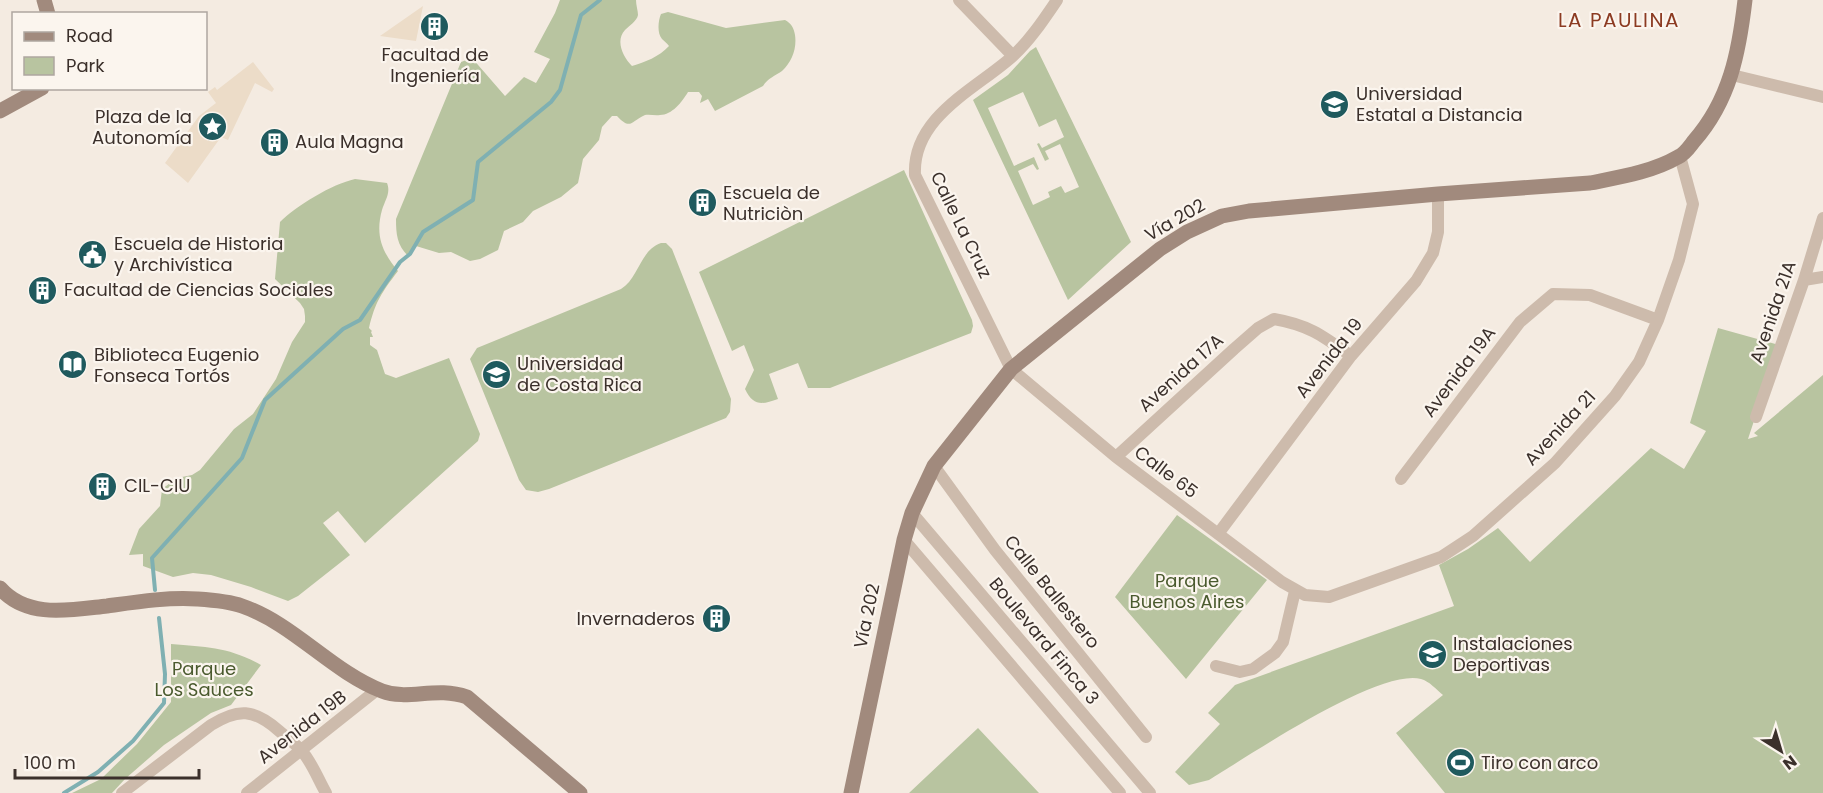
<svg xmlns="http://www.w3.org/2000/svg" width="1823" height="793" font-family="Poppins,sans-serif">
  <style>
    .green { fill: #b8c4a0; fill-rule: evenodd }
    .plaza { fill: #ecdcc8 }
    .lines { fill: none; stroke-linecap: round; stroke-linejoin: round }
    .stream { stroke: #7fb0b2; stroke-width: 4 }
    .street { stroke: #cdbbac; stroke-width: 12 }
    .secondary { stroke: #a18a7d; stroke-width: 15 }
    .labels { text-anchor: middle; stroke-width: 4.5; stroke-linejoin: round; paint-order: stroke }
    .poi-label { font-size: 18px; fill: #3b302b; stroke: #fbf5ee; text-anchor: start }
    .street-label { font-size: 18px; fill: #3b302b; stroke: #fbf5ee }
    .park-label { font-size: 18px; fill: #4a5a2e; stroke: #fbf5ee }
    .neighbourhood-label { font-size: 20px; letter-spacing: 1.5px; fill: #8c3b22; stroke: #fbf5ee }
  </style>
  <rect width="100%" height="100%" fill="#f4ebe1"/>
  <path class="green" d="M560,0H636C636,5 638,11 638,15C637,21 629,26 625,30C615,41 623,57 632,66C645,62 659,57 669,46C667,43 664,41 662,39C657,33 658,21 661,14L668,12L726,28L785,20C791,23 794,28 795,35C797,48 792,62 782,71C775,76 768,78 763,86L715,111L708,99L700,103L702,96L699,92H688C682,102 672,115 660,115C655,116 650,114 645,115C631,121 631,131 617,116H612L602,127L599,140L583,159L578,183L561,197L533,211L523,222L504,231L498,250L480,259L470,261L451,252L439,253L416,246L408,256C397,245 396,234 396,219L461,62L472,58L505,96L524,77L536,83L550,59L534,52L555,13Z
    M1036,47L1131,242L1068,300L973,100L1008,75L1030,51ZM1023,92L1039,127L1056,119L1064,137L1042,148L1039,143L1037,144L1045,161L1049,159L1045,151L1060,144L1079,187L1065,193L1061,186L1048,192L1050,197L1033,205L1018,171L1033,164L1037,170L1039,169L1034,157L1014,166L988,108Z
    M904,170L972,320L973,326L971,333L830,388H808L798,363L769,374L778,399C762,405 753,406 745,389L754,370L744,345L732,351L699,272Z
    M355,179L387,183C391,193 385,200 382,210C375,235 382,252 398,271C382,292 375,302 369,328L372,331L371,332L373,337H370V345L377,350L385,374L396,378L449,358L480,434L478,441L365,543L338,511L323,523L350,555L298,596L288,601L251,587L211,575L193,573L173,577L143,566V554L129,555L139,529L160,506L162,489L177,478L192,475L200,470L234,429L253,414L276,379L292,342L305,322V316L304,309L300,303L275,279L280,222C296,206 332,184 355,179Z
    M661,243H666L672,249L731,399L730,412L726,418L549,489L538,492L526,490L519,480L470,359L477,348L621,289C639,278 640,250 661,243Z
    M1718,328L1779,345L1748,439L1758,436L1754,433L1823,375V793H1445L1396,733L1443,695C1437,690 1429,681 1421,679C1379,668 1250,755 1209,780L1189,785L1175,772L1220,724L1208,713L1235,685L1454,606L1439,565L1468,549L1498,528L1530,562L1651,448L1684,469L1706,431L1690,423Z
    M1177,515L1267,580L1186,679L1115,597Z
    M171,644C207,647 229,647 261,665L231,705L211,713L164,745L125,779L112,793H72L101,779L137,744L171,702Z
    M978,728L1039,793H909Z"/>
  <path class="plaza" d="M423,6L416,41L380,36Z
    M253,62L274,89L272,92L255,83L228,140L221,137L188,183L165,163L199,116L216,103L208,92L215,87L217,90Z"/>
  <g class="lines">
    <path class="stream" d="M155,590L152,558L242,458L265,400L343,329L360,320L400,262L410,254L423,232L473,200L478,162L551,102L560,90L581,15L600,0
      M64,793L98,772L133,741L164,703L165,674L159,618"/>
    <path class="street" d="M959,0L1013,56
      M1057,0C1044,19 1031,39 1014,55C978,88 912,116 915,175L1011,369L1116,457L1282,582L1305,595L1329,597L1441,557L1473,536L1555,463L1615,396L1639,362L1658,320L1679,260L1693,204L1680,156
      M1732,75L1823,97
      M1804,280L1823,277
      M1756,417L1804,280L1823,218
      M1116,457L1234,349L1258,328L1274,319C1309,325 1323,336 1351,356
      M934,466L995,550L1146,737
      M1401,479L1520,322L1553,294L1590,295L1658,320
      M912,513L1150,793
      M1218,534L1351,356L1416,281L1433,253L1438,232V194
      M904,540L1120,793
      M1216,666L1240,672L1253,669L1275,653L1283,642L1295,591
      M122,793L211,725C238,708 254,709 278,730C285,736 293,742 300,749C311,760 318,779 326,793
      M247,793L378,689"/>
    <path class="secondary" d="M44,0L48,14
      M0,111L42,88
      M0,588C27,619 70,610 107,606C136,602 168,597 197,599C212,600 228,601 242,606C294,624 331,671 382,691C408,701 436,686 467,697L580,793
      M851,793L904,540L912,513L934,466L1011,369L1160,249L1187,232L1222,216L1249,211L1438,194L1590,183C1620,177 1652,172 1678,157C1685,154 1690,146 1694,141C1730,100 1739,52 1745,0"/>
  </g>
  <defs>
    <symbol id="building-disc" viewBox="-11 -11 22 22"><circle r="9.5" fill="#1f5a5e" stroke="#fbf5ee"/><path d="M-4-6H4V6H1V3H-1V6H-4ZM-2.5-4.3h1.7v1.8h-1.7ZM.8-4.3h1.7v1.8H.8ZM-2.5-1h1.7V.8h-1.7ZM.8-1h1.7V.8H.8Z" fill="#fff"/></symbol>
    <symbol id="university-disc" viewBox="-11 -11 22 22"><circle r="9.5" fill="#1f5a5e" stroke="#fbf5ee"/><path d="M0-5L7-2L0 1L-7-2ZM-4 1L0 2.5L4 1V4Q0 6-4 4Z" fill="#fff"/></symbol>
    <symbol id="sight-disc" viewBox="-11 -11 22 22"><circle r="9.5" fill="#1f5a5e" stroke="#fbf5ee"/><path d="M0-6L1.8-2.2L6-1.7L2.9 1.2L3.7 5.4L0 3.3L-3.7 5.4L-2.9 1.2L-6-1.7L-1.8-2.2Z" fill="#fff"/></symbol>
    <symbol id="civic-disc" viewBox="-11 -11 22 22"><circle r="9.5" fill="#1f5a5e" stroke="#fbf5ee"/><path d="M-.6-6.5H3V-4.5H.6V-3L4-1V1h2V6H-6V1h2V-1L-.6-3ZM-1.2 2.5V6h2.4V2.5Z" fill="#fff"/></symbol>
    <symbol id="library-disc" viewBox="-11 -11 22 22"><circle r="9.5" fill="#1f5a5e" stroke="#fbf5ee"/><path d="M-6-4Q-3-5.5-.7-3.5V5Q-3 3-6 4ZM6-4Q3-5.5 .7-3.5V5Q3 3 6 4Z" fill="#fff"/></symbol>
    <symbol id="stadium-disc" viewBox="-11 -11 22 22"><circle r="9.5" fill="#1f5a5e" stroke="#fbf5ee"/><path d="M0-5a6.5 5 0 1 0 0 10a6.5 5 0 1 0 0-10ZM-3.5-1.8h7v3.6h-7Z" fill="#fff"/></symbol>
  </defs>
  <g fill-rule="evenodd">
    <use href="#building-disc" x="418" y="10" width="33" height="33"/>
    <use href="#university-disc" x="1318" y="88" width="33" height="33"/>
    <use href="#sight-disc" x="196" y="110" width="33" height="33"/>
    <use href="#building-disc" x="258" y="126" width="33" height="33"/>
    <use href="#building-disc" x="686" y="186" width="33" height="33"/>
    <use href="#civic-disc" x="76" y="238" width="33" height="33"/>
    <use href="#building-disc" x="26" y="274" width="33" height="33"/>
    <use href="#library-disc" x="56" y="348" width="33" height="33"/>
    <use href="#university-disc" x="480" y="358" width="33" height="33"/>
    <use href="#building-disc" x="86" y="470" width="33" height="33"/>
    <use href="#building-disc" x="700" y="602" width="33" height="33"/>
    <use href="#university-disc" x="1416" y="638" width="33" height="33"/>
    <use href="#stadium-disc" x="1444" y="746" width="33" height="33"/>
  </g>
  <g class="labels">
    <g class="poi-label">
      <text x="435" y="61" text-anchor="middle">Facultad de<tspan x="435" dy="21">Ingeniería</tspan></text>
      <text x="1356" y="100">Universidad<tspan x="1356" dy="21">Estatal a Distancia</tspan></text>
      <text x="192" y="123" text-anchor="end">Plaza de la<tspan x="192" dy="21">Autonomía</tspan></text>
      <text x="295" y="148">Aula Magna</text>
      <text x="723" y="199">Escuela de<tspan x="723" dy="21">Nutriciòn</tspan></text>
      <text x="114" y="250">Escuela de Historia<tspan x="114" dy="21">y Archivística</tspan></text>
      <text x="64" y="296">Facultad de Ciencias Sociales</text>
      <text x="94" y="361">Biblioteca Eugenio<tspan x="94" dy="21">Fonseca Tortós</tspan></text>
      <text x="517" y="370">Universidad<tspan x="517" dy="21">de Costa Rica</tspan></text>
      <text x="124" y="492">CIL-CIU</text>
      <text x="695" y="625" text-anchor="end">Invernaderos</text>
      <text x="1453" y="650">Instalaciones<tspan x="1453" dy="21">Deportivas</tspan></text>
      <text x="1481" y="769">Tiro con arco</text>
    </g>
    <g class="street-label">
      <text transform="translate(1175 220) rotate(-30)" y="6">Vía 202</text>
      <text transform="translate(961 225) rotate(64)" y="6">Calle La Cruz</text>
      <text transform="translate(1773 312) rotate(-71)" y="6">Avenida 21A</text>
      <text transform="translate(1329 358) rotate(-52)" y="6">Avenida 19</text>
      <text transform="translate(1459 372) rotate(-53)" y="6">Avenida 19A</text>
      <text transform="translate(1181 373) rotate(-42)" y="6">Avenida 17A</text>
      <text transform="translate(1560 428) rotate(-47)" y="6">Avenida 21</text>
      <text transform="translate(1166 472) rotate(37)" y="6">Calle 65</text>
      <text transform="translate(1052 592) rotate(51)" y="6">Calle Ballestero</text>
      <text transform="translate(867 616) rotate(-78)" y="6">Vía 202</text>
      <text transform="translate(1044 641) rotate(50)" y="6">Boulevard Finca 3</text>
      <text transform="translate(302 727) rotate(-38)" y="6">Avenida 19B</text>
    </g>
    <g class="park-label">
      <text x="1187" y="587">Parque<tspan x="1187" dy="21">Buenos Aires</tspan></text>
      <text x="204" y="675">Parque<tspan x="204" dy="21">Los Sauces</tspan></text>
    </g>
    <g class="neighbourhood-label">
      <text x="1619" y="27">LA PAULINA</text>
    </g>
  </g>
  <rect x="12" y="12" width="195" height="78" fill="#fbf5ee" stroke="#aea6a0" stroke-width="1.5"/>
  <rect x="24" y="32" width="30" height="9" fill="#a18a7d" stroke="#aea6a0" stroke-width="1.5"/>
  <text x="66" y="42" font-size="18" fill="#3b302b">Road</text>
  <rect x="24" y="57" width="30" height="18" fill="#b8c4a0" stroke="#aea6a0" stroke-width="1.5"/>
  <text x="66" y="72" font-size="18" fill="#3b302b">Park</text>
  <g transform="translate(1781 751) rotate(143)" stroke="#fbf5ee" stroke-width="4.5" paint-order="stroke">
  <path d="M0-4.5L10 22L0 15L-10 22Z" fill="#3b302b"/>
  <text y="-9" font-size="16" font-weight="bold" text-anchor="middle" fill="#3b302b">N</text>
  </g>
  <path d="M15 769v9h184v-9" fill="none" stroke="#3b302b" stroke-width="3"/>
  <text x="24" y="769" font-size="18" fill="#3b302b" stroke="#fbf5ee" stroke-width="4.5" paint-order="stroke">100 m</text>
</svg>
